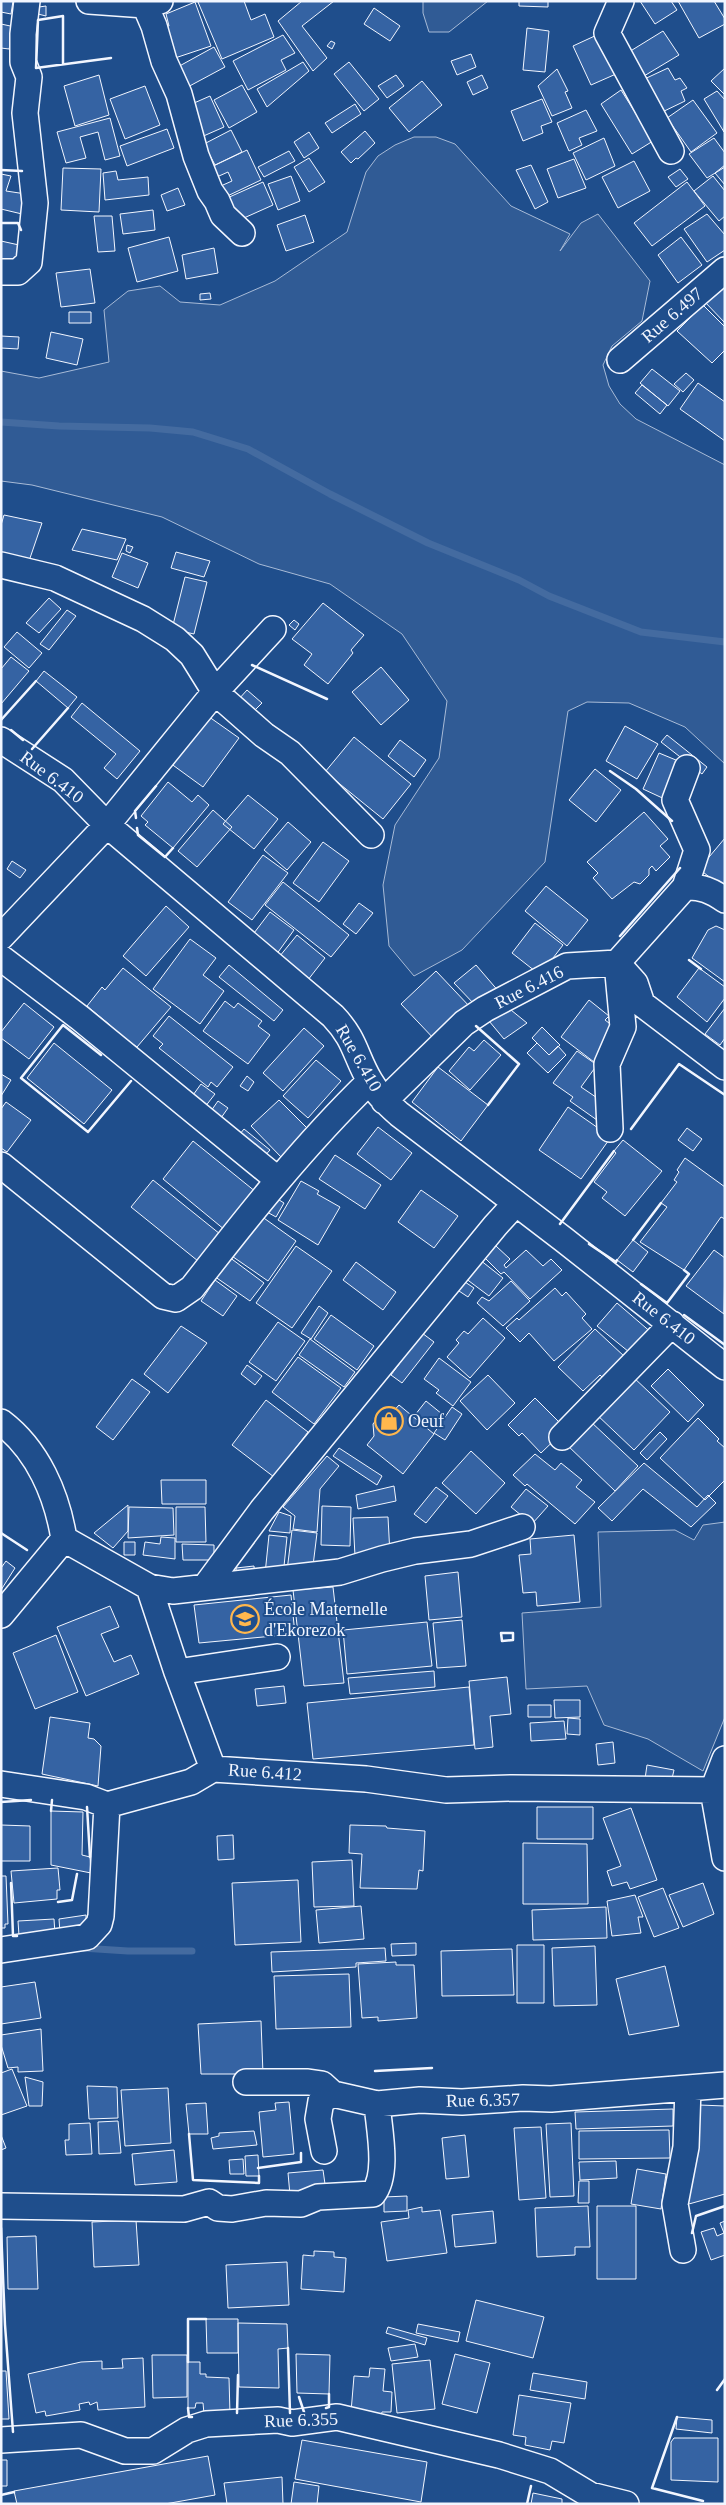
<svg xmlns="http://www.w3.org/2000/svg" width="726" height="2505" font-family="'Times New Roman',serif">
  <style>
    .built { fill: #305b95; stroke: #a8bbd7 }
    .lines { fill: none; stroke-linecap: round; stroke-linejoin: round }
    .stream { stroke: #446ba0; stroke-width: 7 }
    .building { fill: #3563a3; stroke: #f2f6ff }
    .minor-casing { stroke: #f2f6ff; stroke-width: 28 }
    .minor { stroke: #1f4e8c; stroke-width: 25 }
    .wall { stroke: #f2f6ff; stroke-width: 2.5 }
    .labels { text-anchor: middle; stroke-width: 4; stroke-linejoin: round; paint-order: stroke }
    .street-label { font-size: 18px; fill: #f2f6ff; stroke: #1f4e8c }
    .poi-label { font-size: 18px; fill: #f2f6ff; stroke: #1f4e8c; text-anchor: start }
  </style>
  <rect width="100%" height="100%" fill="#1f4e8c"/>
  <path class="built" d="M423,1H488L449,32H429L423,13Z
    M414,137H436L455,144L511,206L570,234L560,251L581,223L598,214L650,281L642,321L612,346L603,365L609,386L620,404L636,419L725,465V764L685,727L629,703L587,702L568,711L545,862L462,950L414,976L389,946L383,885L395,825L439,758L447,701L402,634L330,584L259,564L162,517L32,485L1,481V371L39,378L109,362L104,310L128,291L160,286L180,302L220,305L275,281L347,232L366,172L378,156L395,145Z
    M725,1522V1717L703,1771L648,1739L604,1725L587,1686L526,1689L522,1613L601,1607L598,1532L675,1530L694,1540L703,1525Z"/>
  <g class="lines">
    <path class="stream" d="M1,422L59,426L150,428L193,432L248,449L330,494L428,543L519,580L549,596L641,632L725,642
      M82,1948L128,1951H192"/>
  </g>
  <path class="building" d="M1,1H13L11,14L1,12Z
    M201,1H244L251,20L265,14L274,37L222,59L198,2Z
    M302,1H334L302,26L327,58L313,71L278,21Z
    M519,1H548V7L519,6Z
    M640,1H671L677,10L655,24Z
    M678,1H714L725,19V24L699,38Z
    M195,2L211,46L169,60L162,27L169,26L166,14Z
    M46,6V16L38,14L39,7Z
    M374,8L400,26L390,41L364,24Z
    M1,24L15,27L9,49L1,48Z
    M527,28L549,31L545,72L523,70Z
    M663,31L679,55L639,79L624,55Z
    M599,34L616,74L591,85L573,46Z
    M283,35L295,53L281,60L286,70L248,90L233,61Z
    M331,41L335,43L332,49L327,46Z
    M214,47L225,67L184,89L174,69Z
    M471,54L476,67L457,75L451,61Z
    M303,62L309,71L267,107L257,89Z
    M349,62L379,99L364,111L334,74Z
    M668,68L675,80L680,78L687,88L681,91L685,101L656,115L638,82Z
    M725,68V95L711,81Z
    M557,69L568,91L565,92L572,108L552,116L538,86Z
    M99,75L109,115L75,126L64,86Z
    M396,75L404,86L387,98L378,86Z
    M482,75L488,88L473,95L467,82Z
    M422,81L442,105L409,132L389,108Z
    M242,85L257,112L229,128L214,100Z
    M145,86L160,125L125,139L110,99Z
    M621,90L653,141L632,154L601,104Z
    M717,91L725,100L724,132L704,99Z
    M210,96L224,127L199,138L185,107Z
    M542,99L552,122L541,126L543,133L523,141L511,111Z
    M693,100L717,133L691,152L667,118Z
    M355,104L361,114L332,133L325,123Z
    M586,110L597,131L579,138L582,145L569,151L557,123Z
    M110,118L120,156L105,160L98,132L80,137L86,158L66,163L57,132Z
    M167,129L174,148L127,166L120,146Z
    M231,130L242,152L215,165L204,144Z
    M365,131L375,143L358,159L356,158L351,163L341,152Z
    M309,132L319,148L304,158L294,142Z
    M604,138L615,166L586,180L573,153Z
    M714,138L725,153V167L707,178L689,154Z
    M247,150L261,180L219,200L214,189L232,181L228,172L210,180L205,170Z
    M289,151L295,161L264,177L258,167Z
    M309,158L325,182L309,192L294,167Z
    M574,159L586,188L558,198L547,169Z
    M634,161L650,191L618,208L602,177Z
    M531,165L548,202L535,209L516,170Z
    M725,165V185L715,173Z
    M63,168L101,169L99,212L61,210Z
    M680,169L688,179L676,187L668,177Z
    M116,171L118,180L148,177L149,195L105,200L103,173Z
    M1,174L11,176L6,191L26,194L22,214L1,209Z
    M291,176L300,201L278,210L268,184Z
    M713,176L725,191V216L719,221L694,191Z
    M263,182L273,205L235,222L225,199Z
    M687,182L705,206L652,246L634,223Z
    M178,188L185,205L167,211L161,195Z
    M153,210L155,230L123,234L120,214Z
    M707,214L725,235V250L707,262L684,229Z
    M305,215L314,242L286,251L277,225Z
    M94,216H112L115,251L98,252Z
    M169,237L178,271L137,282L128,248Z
    M681,237L702,265L678,283L658,255Z
    M1,241L19,245L14,268L1,265Z
    M214,248L218,273L186,279L182,255Z
    M90,269L95,303L61,307L56,273Z
    M725,282V323L704,301Z
    M210,293L211,299L200,300V294Z
    M703,305L725,327V350L712,363L677,331Z
    M69,312H91V323H69Z
    M51,332L83,339L77,365L46,358Z
    M1,336L19,337L18,349L1,348Z
    M652,369L680,391L668,406L640,383Z
    M686,373L694,380L683,392L674,384Z
    M698,383L725,402V441L680,409Z
    M642,385L667,405L660,414L635,393Z
    M4,515L42,523L29,561L1,556V525Z
    M82,529L126,539L117,560L72,550Z
    M127,545L133,547L130,553L126,551Z
    M176,552L210,561L204,577L171,568Z
    M122,553L148,563L138,588L112,577Z
    M185,577L207,582L194,634L172,629Z
    M49,598L61,609L39,633L26,623Z
    M323,603L364,635L351,650L353,653L328,684L304,665L312,654L292,639Z
    M67,610L76,616L49,650L40,644Z
    M294,620L299,624L295,630L289,625Z
    M17,632L42,653L29,668L4,647Z
    M11,657L29,671L1,704V669Z
    M381,667L409,700L381,725L352,692Z
    M44,671L77,697L68,708L36,681Z
    M247,690L262,703L252,713L238,700Z
    M82,703L140,751L117,779L104,768L116,754L71,717Z
    M205,714L239,738L203,787L170,763Z
    M625,726L658,744L637,779L606,761Z
    M667,735L707,767L702,774L661,742Z
    M354,737L411,784L383,819L325,772Z
    M400,740L426,760L414,777L388,756Z
    M659,753L688,765L671,802L643,789Z
    M595,769L621,790L596,822L569,800Z
    M168,782L192,802L198,795L209,805L173,848L145,825L148,822L141,816Z
    M248,795L278,819L254,849L223,824Z
    M213,810L232,827L197,867L178,851Z
    M644,812L668,839L660,846L670,857L656,871L652,866L649,869V875L640,884L634,882L612,899L593,878L598,873L587,862Z
    M288,822L311,842L287,870L264,850Z
    M725,838V889L699,869Z
    M323,842L349,861L319,902L293,883Z
    M263,855L288,873L252,920L228,902Z
    M12,861L26,870L20,878L7,869Z
    M283,882L349,935L331,957L265,905Z
    M546,886L588,920L567,946L525,911Z
    M359,903L373,913L356,934L343,924Z
    M166,906L189,927L146,976L123,956Z
    M270,912L294,930L276,955L251,937Z
    M535,923L563,945L540,975L512,953Z
    M716,926L725,930V982L692,958L708,930Z
    M297,935L325,958L304,985L275,962Z
    M190,939L216,958L203,975L224,991L200,1024L153,989Z
    M229,965L283,1010L274,1021L219,977Z
    M476,965L500,993L476,1006L454,983Z
    M123,968L171,1007L137,1047L109,1028L110,1025L87,1006L102,987L105,990Z
    M699,968L725,987V998L707,1022L677,997Z
    M436,971L471,1008L436,1041L401,1004Z
    M589,1000L609,1016L605,1020L621,1032L598,1065L561,1037Z
    M225,1001L234,1008L238,1003L262,1021L258,1026L270,1035L248,1064L203,1031Z
    M24,1003L54,1027L29,1059L1,1038V1032Z
    M725,1008V1038L720,1045L705,1034Z
    M511,1010L527,1023L504,1039L489,1021Z
    M169,1016L233,1067L217,1087L211,1082L208,1087L159,1048L163,1044L153,1036Z
    M542,1027L560,1045L549,1055L532,1038Z
    M304,1028L324,1046L283,1091L263,1073Z
    M484,1040L501,1055L470,1090L449,1071L469,1047L474,1051Z
    M54,1043L112,1090L84,1124L27,1078Z
    M537,1043L549,1055L558,1046L566,1055L548,1073L527,1053Z
    M577,1051L597,1065L581,1087L615,1110L604,1125L570,1101L573,1097L553,1083Z
    M316,1060L341,1081L308,1118L283,1096Z
    M438,1067L488,1105L461,1141L412,1102Z
    M1,1074L11,1080L1,1096Z
    M247,1076L254,1082L248,1091L240,1086Z
    M201,1084L215,1094L201,1112L188,1102Z
    M279,1100L310,1131L282,1158L251,1126Z
    M218,1101L228,1108L216,1125L206,1118Z
    M6,1102L31,1120L7,1152L1,1148V1109Z
    M568,1107L611,1137L581,1179L539,1150Z
    M378,1127L412,1153L391,1180L357,1154Z
    M687,1128L702,1139L693,1151L678,1140Z
    M244,1129L270,1150L261,1160L235,1140Z
    M623,1140L662,1171L625,1216L602,1198L607,1192L594,1182L616,1153L614,1151Z
    M193,1141L256,1192L225,1230L163,1179Z
    M335,1155L381,1185L365,1209L319,1179Z
    M685,1158L725,1187V1219L721,1217L684,1270L640,1242L667,1207L661,1203L677,1182L674,1180L679,1172L677,1170Z
    M153,1180L220,1234L198,1261L131,1207Z
    M301,1181L319,1191L317,1194L340,1207L318,1245L278,1220Z
    M421,1190L458,1216L434,1248L398,1222Z
    M276,1198L284,1203L276,1217L267,1212Z
    M254,1211L296,1241L268,1281L226,1252Z
    M633,1240L648,1252L633,1272L617,1260Z
    M296,1246L332,1271L292,1328L256,1303Z
    M496,1246L510,1259L504,1265L506,1268L526,1250L543,1266L551,1259L562,1270L530,1299L504,1272L501,1274L484,1257Z
    M714,1250L725,1258L724,1314L686,1286Z
    M225,1254L264,1283L250,1301L211,1274Z
    M480,1260L503,1278L489,1296L465,1278Z
    M356,1262L396,1292L383,1310L343,1280Z
    M215,1280L237,1296L223,1316L201,1301Z
    M462,1280L474,1288L468,1297L456,1289Z
    M511,1281L530,1301L503,1326L477,1303L482,1297L489,1301Z
    M555,1288L562,1296L566,1292L586,1314L582,1318L592,1329L554,1361L529,1333L520,1342L506,1328L517,1318L519,1320Z
    M617,1303L653,1334L634,1356L597,1326Z
    M319,1306L328,1313L311,1339L301,1333Z
    M331,1315L374,1346L357,1370L314,1339Z
    M483,1318L505,1338L470,1378L447,1357L459,1343L456,1340L464,1331L468,1334Z
    M278,1322L305,1341L276,1381L249,1362Z
    M181,1326L207,1343L168,1393L144,1374Z
    M595,1329L625,1357L604,1379L600,1375L583,1391L558,1367Z
    M422,1333L434,1342L402,1383L391,1375Z
    M310,1339L355,1372L344,1387L299,1355Z
    M298,1357L341,1388L314,1424L272,1392Z
    M439,1358L471,1382L453,1406L436,1393L439,1390L424,1379Z
    M247,1365L262,1376L255,1385L241,1374Z
    M668,1369L704,1405L688,1422L651,1386Z
    M488,1375L515,1403L487,1430L460,1401Z
    M631,1375L670,1412L634,1450L595,1413Z
    M132,1379L150,1392L113,1440L96,1427Z
    M535,1398L566,1429L541,1453L522,1433L519,1436L508,1425Z
    M266,1400L308,1432L274,1477L232,1445Z
    M426,1401L442,1414L431,1428L415,1415Z
    M399,1405L434,1434L403,1474L367,1445L374,1436L373,1424L380,1415L392,1413Z
    M452,1407L462,1414L445,1440L434,1433Z
    M698,1418L719,1439L717,1441L725,1448V1480L705,1500L660,1458Z
    M590,1421L638,1466L615,1491L566,1444Z
    M660,1432L667,1439L647,1460L640,1453Z
    M339,1448L382,1476L377,1485L333,1456Z
    M471,1451L505,1483L476,1514L442,1483Z
    M535,1454L555,1470L561,1463L582,1480L576,1487L595,1502L575,1524L527,1484L525,1486L513,1475Z
    M327,1456L339,1466L320,1489L317,1532L293,1529L295,1516L283,1507Z
    M644,1463L697,1507L708,1495L716,1503L691,1527L643,1489L612,1521L598,1508Z
    M161,1480H206V1504H162Z
    M394,1486L396,1501L358,1509L356,1495Z
    M436,1487L448,1496L426,1523L414,1514Z
    M526,1489L548,1506L532,1524L511,1507Z
    M128,1505V1531L113,1548L94,1533Z
    M322,1506L351,1507L350,1546L321,1545Z
    M129,1507L173,1508L174,1535L128,1538Z
    M176,1507H205L206,1542H176Z
    M279,1512L291,1516L290,1533L269,1531Z
    M388,1517L390,1555L355,1556L353,1518Z
    M292,1530L317,1533L312,1574L287,1571Z
    M269,1535L287,1537L283,1576L265,1574Z
    M574,1535L580,1602L537,1606L536,1592L523,1593L519,1555L531,1554L530,1539Z
    M161,1537L175,1538V1559L143,1555L145,1542L160,1544Z
    M124,1542H135V1555H124Z
    M182,1544L214,1545V1560H183Z
    M6,1561L15,1568L1,1590V1568Z
    M254,1566L255,1580L237,1582L236,1568Z
    M458,1572L462,1617L429,1620L425,1576Z
    M333,1587L344,1683L304,1686L293,1590Z
    M291,1595L295,1634L199,1643L194,1605Z
    M110,1606L119,1627L101,1634L114,1662L131,1655L139,1674L86,1696L57,1627Z
    M462,1620L466,1666L437,1668L433,1623Z
    M427,1622L432,1666L347,1674L343,1630Z
    M56,1635L78,1692L35,1709L13,1653Z
    M434,1671L435,1687L350,1694L348,1678Z
    M507,1677L511,1714L490,1716L493,1747L475,1749L469,1681Z
    M284,1686L286,1703L257,1706L255,1689Z
    M469,1687L474,1745L313,1759L307,1703Z
    M554,1700H580V1717L555,1718Z
    M528,1705H551V1717H528Z
    M50,1717L90,1723L88,1738L94,1739L101,1746L98,1786L42,1774Z
    M568,1718L580,1719V1735L567,1734Z
    M564,1721L566,1739L531,1741L530,1723Z
    M613,1742L615,1763L598,1765L596,1744Z
    M647,1765L674,1770L671,1783L645,1779Z
    M537,1807H593V1839H537Z
    M631,1808L657,1880L630,1889L627,1882L612,1886L607,1871L621,1866L603,1818Z
    M51,1811L83,1812L82,1855L90,1857L91,1873L51,1865Z
    M1,1825L30,1826V1861H1Z
    M350,1825L386,1826L387,1828L425,1831L423,1871L419,1870L417,1889L360,1888L362,1854L349,1853Z
    M233,1835L234,1859L218,1860L217,1836Z
    M523,1843L587,1844L588,1904H523Z
    M352,1860L354,1906L314,1907L312,1862Z
    M58,1868L60,1890H57V1899L14,1903L11,1871Z
    M1,1876H6L8,1924H5V1928H1Z
    M298,1880L301,1942L235,1945L232,1883Z
    M703,1883L714,1914L683,1927L669,1895Z
    M663,1888L679,1928L654,1937L638,1897Z
    M635,1895L643,1917H638L641,1933L612,1936L607,1901Z
    M361,1906L364,1939L319,1943L316,1910Z
    M606,1907L607,1938L533,1940L532,1910Z
    M86,1915V1928L60,1933L59,1919Z
    M54,1919L55,1934L19,1936L18,1921Z
    M416,1943V1955L392,1956L391,1944Z
    M517,1945H544V2003H517Z
    M595,1946L597,2005L554,2006L552,1948Z
    M385,1948L386,1961L356,1963V1967L272,1972L271,1952Z
    M512,1949L514,1995L442,1996L441,1951Z
    M396,1962V1965H414L417,2018L378,2021V2017L362,2018L358,1964Z
    M665,1966L679,2026L629,2035L616,1979Z
    M349,1974L351,2027L276,2029L274,1976Z
    M35,1982L41,2018L1,2024V1987Z
    M261,2021L263,2074H201L198,2024Z
    M41,2029L43,2071L18,2072V2067L8,2068L1,2045V2035Z
    M12,2069L27,2106L1,2115V2073Z
    M25,2077L43,2082L42,2106H29Z
    M87,2086L117,2087L118,2118L89,2119Z
    M168,2088L171,2143L125,2146L121,2090Z
    M289,2102L294,2154L263,2157L259,2112L276,2110L275,2103Z
    M206,2103L208,2134H189L186,2104Z
    M699,2105L725,2106V2194L678,2207Z
    M673,2109V2126L576,2129L575,2112Z
    M118,2121L121,2153L99,2154L98,2122Z
    M90,2123L92,2154L66,2155L65,2140H69V2124Z
    M571,2123L574,2196L550,2197L546,2124Z
    M541,2127L546,2198L519,2200L514,2128Z
    M669,2130L670,2158L579,2159V2131Z
    M254,2131L257,2145L213,2149L211,2138L219,2136V2133Z
    M1,2135L6,2148L1,2150Z
    M465,2135L469,2177L446,2179L442,2138Z
    M174,2150L177,2182L135,2185L132,2154Z
    M258,2155L259,2176H246L245,2156Z
    M243,2159L244,2174H230L229,2160Z
    M616,2161L617,2178L580,2180L579,2162Z
    M637,2169L666,2174L661,2209L631,2204Z
    M323,2170L326,2191L290,2195L288,2173Z
    M579,2181H589V2203H578Z
    M407,2196V2211L384,2212V2197Z
    M588,2206L590,2247H575V2255L537,2257L535,2208Z
    M597,2206H636V2279H597Z
    M422,2207V2212L440,2210L447,2253L387,2261L381,2222L409,2218L408,2210Z
    M493,2211L496,2243L455,2247L452,2215Z
    M136,2220L139,2265L94,2267L92,2222Z
    M725,2221V2255L711,2260L701,2232L714,2228L717,2236L724,2233L720,2223Z
    M36,2236L38,2289H8L7,2237Z
    M314,2251L334,2252V2257L346,2258L344,2292L301,2289L303,2255L314,2256Z
    M287,2262L289,2305L228,2308L226,2265Z
    M476,2300L544,2317L533,2358L466,2341Z
    M206,2319H238V2353H207Z
    M238,2323L287,2324L288,2348L278,2349L279,2388L239,2387Z
    M418,2324L460,2332L458,2342L416,2333Z
    M388,2327L427,2338L425,2345L386,2333Z
    M415,2344L418,2357L391,2361L388,2348Z
    M296,2354L330,2355L329,2394L297,2393Z
    M455,2354L490,2363L477,2413L442,2404Z
    M152,2355H187V2397L153,2398Z
    M143,2358L145,2407L98,2410L97,2402L90,2405L89,2402L79,2404L80,2410L46,2416L45,2411L36,2413L28,2374L81,2362L102,2361V2369L123,2368L122,2359Z
    M430,2360L435,2409L397,2413L392,2364Z
    M188,2362H200V2374H206V2377L229,2378L230,2414H204L203,2403H196L195,2408H188Z
    M370,2368L385,2369L383,2391L392,2392L391,2412H382L381,2415L351,2412L354,2376L369,2377Z
    M1,2371H6L9,2419H1Z
    M533,2373L587,2382L585,2399L530,2390Z
    M519,2395L571,2403L564,2443L552,2441L550,2450L525,2445L526,2437L513,2435Z
    M677,2417L712,2420V2433L676,2429Z
    M674,2438H718V2482L671,2480V2442Z
    M302,2440L427,2462L421,2502L295,2479Z
    M208,2456L215,2495L165,2504H17L14,2491Z
    M1,2460H7V2486H1Z
    M282,2477L283,2504H227L224,2483Z
    M294,2482L319,2486L317,2504H291Z
    M533,2493L562,2499V2504H531Z"/>
  <g class="lines">
    <defs>
      <path id="minor" d="M89,1L145,5L160,1
        M621,1L607,33L671,151
        M145,5L154,26L164,61L179,94L196,156L210,191L217,201L223,215L242,233
        M1,272H18L29,262L35,203L25,113L29,77L23,62V34L27,1
        M620,360L725,270
        M1,565L55,578L143,619L175,639L192,655L215,692L107,825L1,937
        M273,629L215,692L264,735L290,753L371,835
        M1,740L63,780L107,825L333,1016C356,1040 355,1056 370,1081C377,1094 388,1104 399,1114L563,1239L725,1367
        M685,887C701,886 712,891 725,900
        M1,958L80,1018L277,1179
        M384,1101L464,1023L485,1009L567,966L617,963L635,983L642,1004L725,1067
        M610,1129L607,1064L623,1027L617,963L685,887L697,850L675,800L687,768
        M1,1165L163,1296L176,1299L192,1288C248,1216 304,1145 370,1081
        M1,1422C38,1450 57,1495 64,1539L149,1587L177,1672L213,1769L366,1779L446,1790L512,1788L713,1790
        M562,1437L672,1324
        M149,1587L173,1591L340,1572L382,1559L415,1551L471,1544L522,1527
        M205,1587L262,1510L495,1226L516,1203
        M1,1615L64,1539
        M177,1672L277,1657
        M725,1759L713,1790L725,1858
        M1,1784L86,1797L107,1805
        M1,1950L87,1937L99,1924L101,1916L107,1805L191,1782L213,1769
        M246,2082H308L322,2084L333,2094L377,2104L420,2100L462,2102L523,2098L551,2099L725,2085
        M324,2151L318,2119L321,2101L333,2094
        M1,2206L184,2209L209,2202L218,2208L232,2209L266,2203L301,2204L318,2197L373,2194C389,2174 379,2129 377,2104
        M683,2250L675,2204L686,2147L688,2088
        M1,2440L81,2435L125,2451H153L187,2430L206,2424L278,2420L292,2423L337,2417L499,2455L550,2471L590,2495L626,2504"/>
    </defs>
    <use href="#minor" class="minor-casing"/>
    <use href="#minor" class="minor"/>
    <path class="wall" d="M63,64V16L38,20L36,68L111,58
      M1,170L22,171
      M1,223H18L21,230
      M252,665L327,699
      M1,720L36,681
      M11,730L23,740
      M32,749L68,708
      M610,771L636,789L672,821
      M136,818L135,811L156,786
      M137,828L138,835L165,857L173,848
      M620,936L680,868
      M689,960L701,969
      M476,1026L519,1064L488,1105
      M101,1055L63,1025L21,1078L88,1132L131,1081
      M631,1129L679,1064L725,1095
      M560,1224L614,1151
      M633,1240L661,1203
      M589,1244L616,1262L617,1260
      M641,1284L667,1303L689,1274L684,1270
      M684,1315L725,1345
      M1,1533L27,1550
      M501,1633H513V1640L502,1641Z
      M1,1802L31,1800
      M87,1807L90,1857
      M51,1811L52,1800
      M11,1883L13,1936H17
      M58,1902L72,1900L77,1874
      M375,2071L432,2068
      M189,2134L193,2180L259,2183V2176
      M258,2168L301,2162V2153
      M1,2228L5,2325L13,2432
      M692,2233L696,2216L725,2206
      M288,2348L290,2413
      M188,2362V2319H206
      M717,2390L725,2379
      M299,2397L304,2412
      M188,2408L189,2417H192
      M326,2408L329,2407V2394
      M237,2413L238,2375
      M677,2417L652,2488L703,2501
      M1,2495L14,2492
      M527,2504L531,2486"/>
  </g>
  <defs>
    <symbol id="shop-ring" viewBox="-11 -11 22 22"><circle r="9.5" fill="#1f4e8c" stroke="#ffb74d" stroke-width="1.5"/><path d="M-5-2.5h2.3a2.7 3.5 0 0 1 5.4 0H5L5.5 6h-11ZM-1.5-2.5h3a1.5 2.3 0 0 0-3 0Z" fill="#ffb74d"/></symbol>
    <symbol id="school-ring" viewBox="-11 -11 22 22"><circle r="9.5" fill="#1f4e8c" stroke="#ffb74d" stroke-width="1.5"/><path d="M0-5L7-2L0 1L-7-2ZM-4 1L0 2.5L4 1V4Q0 6-4 4Z" fill="#ffb74d"/></symbol>
  </defs>
  <g fill-rule="evenodd">
    <use href="#shop-ring" x="373" y="1405" width="32" height="32"/>
    <use href="#school-ring" x="229" y="1603" width="32" height="32"/>
  </g>
  <g class="labels">
    <g class="street-label">
      <text transform="translate(672 315) rotate(-41)" y="6">Rue 6.497</text>
      <text transform="translate(52 777) rotate(37)" y="6">Rue 6.410</text>
      <text transform="translate(529 987) rotate(-27)" y="6">Rue 6.416</text>
      <text transform="translate(359 1058) rotate(60)" y="6">Rue 6.410</text>
      <text transform="translate(664 1318) rotate(38)" y="6">Rue 6.410</text>
      <text transform="translate(265 1772) rotate(4)" y="6">Rue 6.412</text>
      <text transform="translate(483 2100) rotate(-1)" y="6">Rue 6.357</text>
      <text transform="translate(301 2420) rotate(-2)" y="6">Rue 6.355</text>
    </g>
    <g class="poi-label">
      <text x="408" y="1427">Oeuf</text>
      <text x="264" y="1615">École Maternelle<tspan x="264" dy="21">d'Ekorezok</tspan></text>
    </g>
  </g>
  <rect width="726" height="2505" fill="none" stroke="#f2f6ff" stroke-width="5"/>
</svg>
